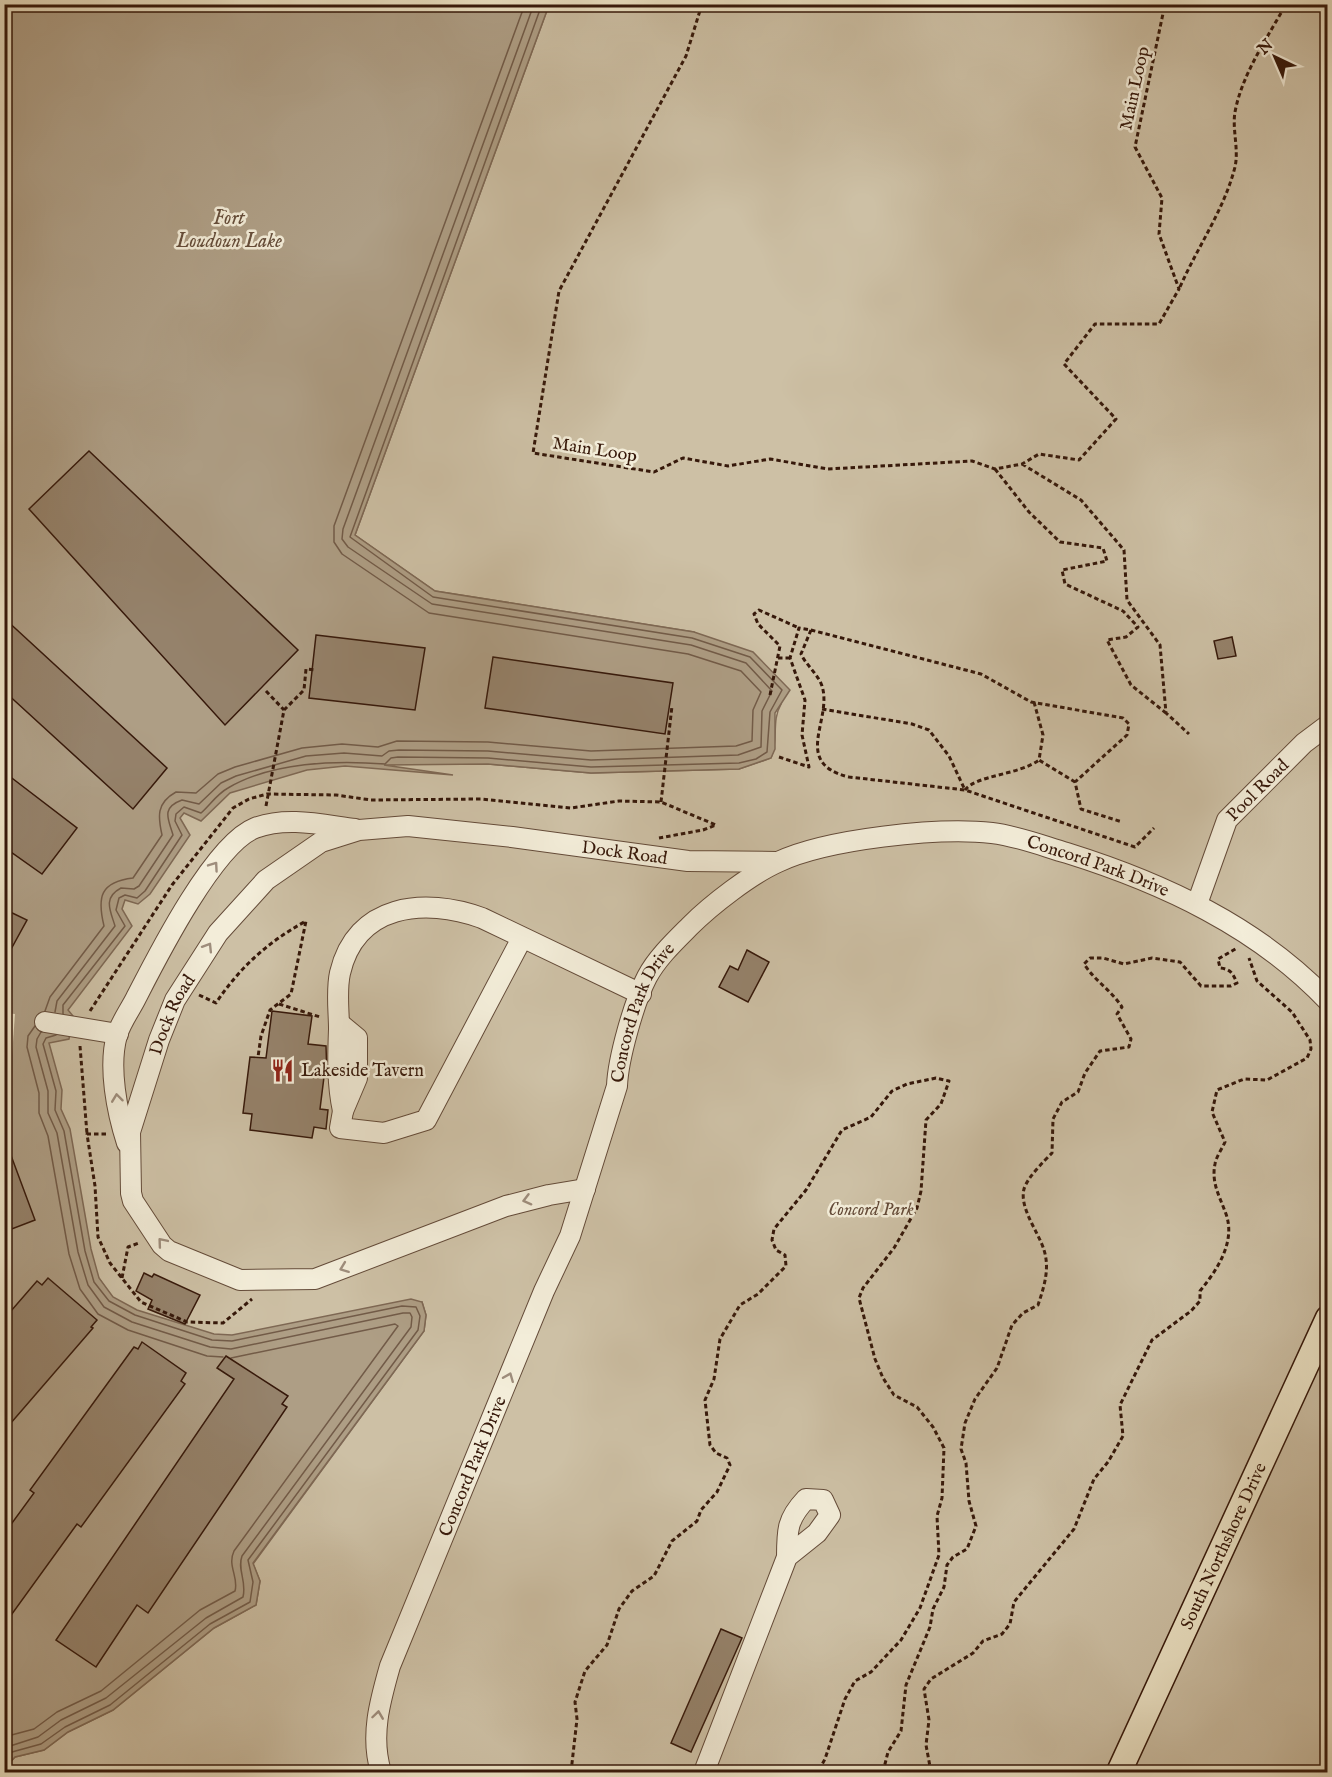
<svg xmlns="http://www.w3.org/2000/svg" width="1332" height="1777" font-family="'IM FELL English',serif">
  <style>
    .green { fill: #cdc0a5; stroke: #826c58; stroke-width: 1.5 }
    .water { fill: #ae9e85; stroke: #7e6854; stroke-width: 1.5 }
    .pier { fill: #ece3c5 }
    .lines { fill: none; stroke-linecap: round; stroke-linejoin: round }
    .shore { stroke: #725b48; stroke-width: 1.5 }
    .building { fill: #95826b; stroke: #36180a; stroke-width: 1.5 }
    .minor-casing { stroke: #644b39; stroke-width: 22 }
    .major-casing { stroke: #36180a; stroke-width: 27 }
    .path { stroke: #36180a; stroke-width: 3; stroke-dasharray: 4.5 3; stroke-linecap: butt }
    .minor { stroke: #f3edd9; stroke-width: 20 }
    .major { stroke: #ece3c5; stroke-width: 24 }
    .oneway { stroke: #9e8d7c }
    .labels { text-anchor: middle; stroke-width: 5; stroke-linejoin: round; paint-order: stroke }
    .street-label { font-size: 18px; fill: #36180a; stroke: #f3edd9 }
    .poi-label { font-size: 18px; fill: #36180a; stroke: #f3edd9; text-anchor: start }
    .park-label { font-size: 18px; font-style: italic; fill: #634a38; stroke: #f3edd9 }
    .water-label { font-size: 20px; font-style: italic; fill: #664e3b; stroke: #f3edd9 }
  </style>
  <rect width="100%" height="100%" fill="#ece3c5"/>
  <filter id="stains"><feTurbulence type="fractalNoise" baseFrequency=".00333" numOctaves="4"/><feColorMatrix values="0 0 0 0 .2 0 0 0 0 .09 0 0 0 0 .02 0 0 0 .5 -.17"/></filter>
  <radialGradient id="worn" r=".72"><stop offset=".6" stop-color="#630" stop-opacity="0"/><stop offset="1" stop-color="#630" stop-opacity=".3"/></radialGradient>
  <path class="green" d="M549,5H1327V1772L1259,1770L1251,1772H5L4,1768L15,1757L44,1750L68,1732L113,1710L214,1628L256,1605L260,1581L253,1564L424,1331L426,1315L422,1302L238,1345L125,1316L85,1258L43,1041L145,849L225,770L399,763L488,764L591,773L739,769L771,758C779,740 771,721 781,704L694,632L435,591L355,535Z"/>
  <path class="water" d="M5,5H549L355,535L435,591L694,632L753,652L790,690L775,713V749L771,758L739,769L591,773L488,764L384,765L453,775L345,766L307,770L230,793L201,821L184,813L180,818L190,835L150,894L138,904L125,900L122,909L132,926L68,1010L73,1016L69,1039L49,1043L62,1090L61,1109L70,1129L91,1249L99,1278L113,1297L137,1310L214,1334L232,1335L411,1299L422,1302L426,1315L424,1331L253,1563L260,1581L256,1605L214,1628L113,1710L68,1732L44,1750L15,1757L5,1768Z"/>
  <path class="pier" d="M5,1013L15,1014L9,1097H5Z"/>
  <g class="lines">
    <path class="shore" d="M45,1011L50,997L104,926C97,897 100,882 133,878L162,835C158,817 156,803 176,792L196,793L218,774L235,767L302,748L342,744L378,747L397,741L488,742L591,751L736,746L752,741L753,710L761,692L741,671L688,654L429,613L342,554L334,542V526L525,4
      M55,1012L57,1001L115,926C111,912 102,898 121,888L134,889L139,886L173,835C169,820 160,808 182,800L199,804L221,783L236,776L306,756L344,753L382,756L389,751L399,750L488,751L591,760L738,755L761,747L762,711L772,691L746,663L691,645L432,604L348,547L342,539L343,529L534,4
      M63,1014V1005L125,926L116,910L119,898L125,895L137,898L145,891L182,835L175,821L176,814L184,807L201,813C210,805 217,794 228,788C272,762 336,760 385,764L391,758L398,757L488,758L591,767L739,763L756,759L767,752L770,712L782,690L750,657L692,638L433,597L350,537L542,4
      M35,1026L28,1036L27,1047L39,1093V1113L48,1136L69,1254L80,1289L98,1314L128,1330L207,1356L223,1357
      M4,1737L34,1729L57,1712L101,1691L200,1610L235,1591C239,1577 227,1566 234,1551L398,1326L395,1324L231,1358
      M4,1748L38,1737L61,1720L106,1698L206,1618L243,1597C247,1581 237,1570 242,1556L411,1327L412,1317L410,1313H403L231,1349L210,1347L132,1322L104,1307L88,1285L78,1252L57,1133L48,1113V1091L36,1047L37,1039L41,1032
      M4,1759L12,1752L41,1744L65,1727L110,1705L210,1624L250,1602L253,1582L248,1560L418,1330L420,1316L416,1307L402,1306L232,1341L212,1340L135,1315L109,1301L94,1282L85,1251L64,1131L55,1110L56,1091L43,1044L46,1038L56,1035"/>
  </g>
  <path class="building" d="M89,451L298,650L225,725L29,509Z
    M4,618L167,768L133,809L4,691Z
    M316,635L425,648L415,710L309,698Z
    M1232,637L1236,656L1218,659L1214,641Z
    M493,657L673,683L665,734L485,708Z
    M4,772L77,828L42,874L4,847Z
    M4,909L27,920L4,962Z
    M747,950L769,962L748,1002L719,987L730,966L738,970Z
    M272,1011L312,1016L308,1044L326,1046L327,1078L324,1077L320,1109L328,1110L326,1129L314,1127L312,1138L250,1130L252,1114L243,1113L250,1057L266,1058Z
    M6,1142L35,1220L4,1232V1143Z
    M144,1273L152,1277L154,1274L200,1295L185,1324L148,1309L152,1300L136,1291Z
    M48,1278L97,1320L91,1327L93,1328L4,1431V1319L37,1281L42,1285Z
    M142,1342L186,1373L181,1381L185,1384L81,1527L77,1524L4,1625V1534L34,1493L30,1490L134,1347L138,1349Z
    M226,1356L288,1396L282,1404L287,1407L148,1613L137,1605L96,1667L56,1640L234,1379L217,1368Z
    M721,1629L742,1638L691,1752L671,1743Z"/>
  <g class="lines">
    <defs>
      <g id="minor">
        <path id="s1" d="M1197,904L1227,820L1304,743L1328,725"/>
        <path d="M45,1022L118,1034"/>
        <path d="M339,1023L357,1038V1078L343,1111L340,1128L384,1133L426,1120L522,938"/>
        <path d="M343,1111C337,1083 338,1057 339,1029C339,1011 336,991 340,973C356,904 424,897 482,918L641,994"/>
        <path d="M127,1143C117,1112 108,1067 117,1035C121,1022 130,1010 136,998C157,957 214,844 255,828C287,816 323,825 355,829"/>
        <path id="s2" d="M585,1189L549,1195L506,1206L315,1279L240,1280L169,1251L162,1245L133,1201L131,1193L130,1132L159,1040L175,1000L218,933L266,880L321,842L359,830L408,826L512,837L688,861L777,862"/>
        <path id="s3" d="M381,1772C370,1736 380,1701 390,1666L544,1291L570,1236L617,1086C618,1059 634,1002 647,977C657,958 675,941 690,926C711,905 751,874 778,862C827,839 938,827 992,833C1018,836 1043,846 1067,853C1163,883 1258,927 1328,1001"/>
        <path d="M704,1772L787,1557C787,1530 787,1519 806,1499L823,1500L830,1515L817,1533L787,1557"/>
      </g>
      <g id="major">
        <path id="s4" d="M1119,1772L1328,1318"/>
      </g>
    </defs>
    <use href="#minor" class="minor-casing"/>
    <use href="#major" class="major-casing"/>
    <path class="path" d="M702,4L686,56L559,291L533,453L654,472L683,458L728,466L770,459L828,469L972,461L995,469L1022,464L1039,454L1079,460L1116,419L1064,364L1095,324H1159L1179,289L1159,234L1162,198L1135,147L1165,4
      M1180,287C1198,246 1224,210 1235,167C1239,149 1232,129 1235,112C1242,74 1268,37 1286,4
      M1022,464L1081,500L1124,550L1127,600L1160,645L1166,713L1189,734
      M995,469L1029,512L1060,542L1103,548L1107,561L1062,570L1065,584L1123,611L1138,627L1126,637L1107,640L1131,685L1166,713
      M811,630L801,654C806,665 818,674 822,686C833,720 791,763 849,777L965,790L1135,847L1154,828
      M778,658H790
      M266,691L284,710
      M770,695L780,646L758,624L754,614L759,610L799,628
      M1034,702L1043,735L1039,760L1075,782
      M822,709L912,724L929,730L949,756L965,790
      M779,757L809,767L802,735L805,700L790,658L799,628L811,630L981,674L1031,702L1123,718L1129,724L1127,735L1075,782L1081,809L1122,822
      M965,790C976,775 1019,775 1039,760
      M661,802L672,706
      M266,806L284,710L304,690L306,669L315,670
      M199,995L216,1003C240,967 268,942 306,921L291,994L270,1010L261,1036L258,1057
      M279,1004L320,1017
      M90,1011L172,885L233,808L249,799L267,794L336,795L371,800L481,799L571,808L619,801L661,802L716,825L703,830L659,838
      M80,1046L87,1134
      M374,1063L400,1073
      M106,1134H87L95,1186L98,1237L110,1263L141,1302L187,1322L223,1323L252,1299
      M122,1278L128,1247L139,1243
      M571,1772L577,1719L575,1702L585,1671L607,1645L619,1609L632,1591L654,1576L672,1541L697,1521L701,1510L717,1492L730,1465L727,1458L716,1453L710,1445L705,1400L714,1379L720,1339L740,1305L758,1294L786,1266L785,1255L776,1250L772,1240L774,1229L806,1190L842,1130L871,1117L892,1091L907,1084L936,1078L949,1081L941,1104L926,1120L921,1191L917,1208L894,1248L863,1288L859,1298L875,1359L883,1378L894,1395L917,1407L933,1427L944,1448L942,1498L937,1516L939,1555L920,1608L901,1640L871,1672L855,1681L845,1699L825,1759L818,1772
      M883,1772L888,1752L901,1731L906,1685L930,1627L933,1609L944,1587L947,1565L953,1557L967,1549L976,1526L969,1501L966,1463L961,1449L965,1423L975,1399L997,1368L1012,1325L1023,1313L1038,1305C1044,1287 1050,1269 1044,1250C1039,1233 1019,1208 1024,1189C1027,1178 1044,1161 1052,1153L1053,1119L1062,1102L1078,1092L1085,1073L1100,1051L1129,1047L1131,1039L1117,1014L1122,1007C1111,990 1095,981 1084,964L1090,958H1103L1124,964L1152,958L1180,962L1201,986H1231L1237,983C1233,974 1231,969 1220,968L1218,959L1237,948
      M931,1772L926,1745L929,1720L924,1689L931,1679L973,1653L983,1641L1002,1634L1010,1624L1014,1602L1074,1529L1094,1479L1108,1462L1123,1436L1120,1405L1152,1340L1191,1311L1200,1301V1291C1217,1270 1236,1242 1226,1214C1220,1197 1211,1183 1215,1164C1216,1157 1222,1149 1225,1142L1212,1112L1217,1090L1244,1079L1267,1080L1307,1058L1311,1049L1310,1040L1292,1012L1257,981L1249,958"/>
    <use href="#minor" class="minor"/>
    <use href="#major" class="major"/>
  </g>
  <defs><path id="oneway-chevron" d="M-2-3.5L2.5 0L-2 3.5" fill="none" stroke-width="1.6" stroke-linecap="round" stroke-linejoin="round" transform="scale(1.5)"/></defs>
  <g class="oneway">
    <use href="#oneway-chevron" transform="translate(214 866) rotate(-55)"/>
    <use href="#oneway-chevron" transform="translate(208 947) rotate(-58)"/>
    <use href="#oneway-chevron" transform="translate(117 1098) rotate(-97)"/>
    <use href="#oneway-chevron" transform="translate(527 1200) rotate(165)"/>
    <use href="#oneway-chevron" transform="translate(162 1242) rotate(-130)"/>
    <use href="#oneway-chevron" transform="translate(344 1268) rotate(159)"/>
    <use href="#oneway-chevron" transform="translate(509 1377) rotate(-68)"/>
    <use href="#oneway-chevron" transform="translate(378 1715) rotate(-82)"/>
  </g>
  <defs>
    <symbol id="restaurant-bare" viewBox="-9 -9 18 18"><path d="M-5-6h1v4h1v-4h1v4h1v-4h1v5L-1.5 .5V6h-2V.5L-5-1ZM5-6V6H3V1.5H1.5Q1.5-4 5-6Z" fill="#8f2418" stroke="#f3edd9" stroke-width="2.5" paint-order="stroke"/></symbol>
  </defs>
  <g fill-rule="evenodd">
    <use href="#restaurant-bare" x="266" y="1054" width="33" height="33"/>
  </g>
  <g class="labels">
    <g class="street-label">
      <text transform="translate(1134 88) rotate(-78)" y="6">Main Loop</text>
      <text transform="translate(595 449) rotate(9)" y="6">Main Loop</text>
      <text dy="6" stroke="none"><textPath href="#s1" startOffset="132">Pool Road</textPath></text>
      <text dy="6" stroke="none"><textPath href="#s2" startOffset="1233">Dock Road</textPath></text>
      <text dy="6" stroke="none"><textPath href="#s3" startOffset="1350">Concord Park Drive</textPath></text>
      <text dy="6" stroke="none"><textPath href="#s2" startOffset="693">Dock Road</textPath></text>
      <text dy="6" stroke="none"><textPath href="#s3" startOffset="810">Concord Park Drive</textPath></text>
      <text dy="6" stroke="none"><textPath href="#s3" startOffset="324">Concord Park Drive</textPath></text>
      <text dy="6" stroke="none"><textPath href="#s4" startOffset="249">South Northshore Drive</textPath></text>
    </g>
    <g class="poi-label">
      <text x="301" y="1076">Lakeside Tavern</text>
    </g>
    <g class="park-label">
      <text x="871" y="1215">Concord Park</text>
    </g>
    <g class="water-label">
      <text x="229" y="224">Fort<tspan x="229" dy="23">Loudoun Lake</tspan></text>
    </g>
  </g>
  <rect width="1332" height="1777" fill="none" stroke="#ece3c5" stroke-width="24"/>
  <rect x="6" y="6" width="1320" height="1765" fill="none" stroke="#36180a" stroke-width="3"/>
  <rect x="12" y="12" width="1308" height="1753" fill="none" stroke="#36180a" stroke-width="1.5"/>
  <g transform="translate(1275 57) rotate(316)" stroke="#f3edd9" stroke-width="4.5" paint-order="stroke">
  <path d="M0-4.5L10 22L0 15L-10 22Z" fill="#36180a"/>
  <text y="-9" font-size="16" font-weight="bold" text-anchor="middle" fill="#36180a">N</text>
  </g>
  <rect width="100%" height="100%" filter="url(#stains)"/>
  <rect width="100%" height="100%" fill="url(#worn)"/>
</svg>
